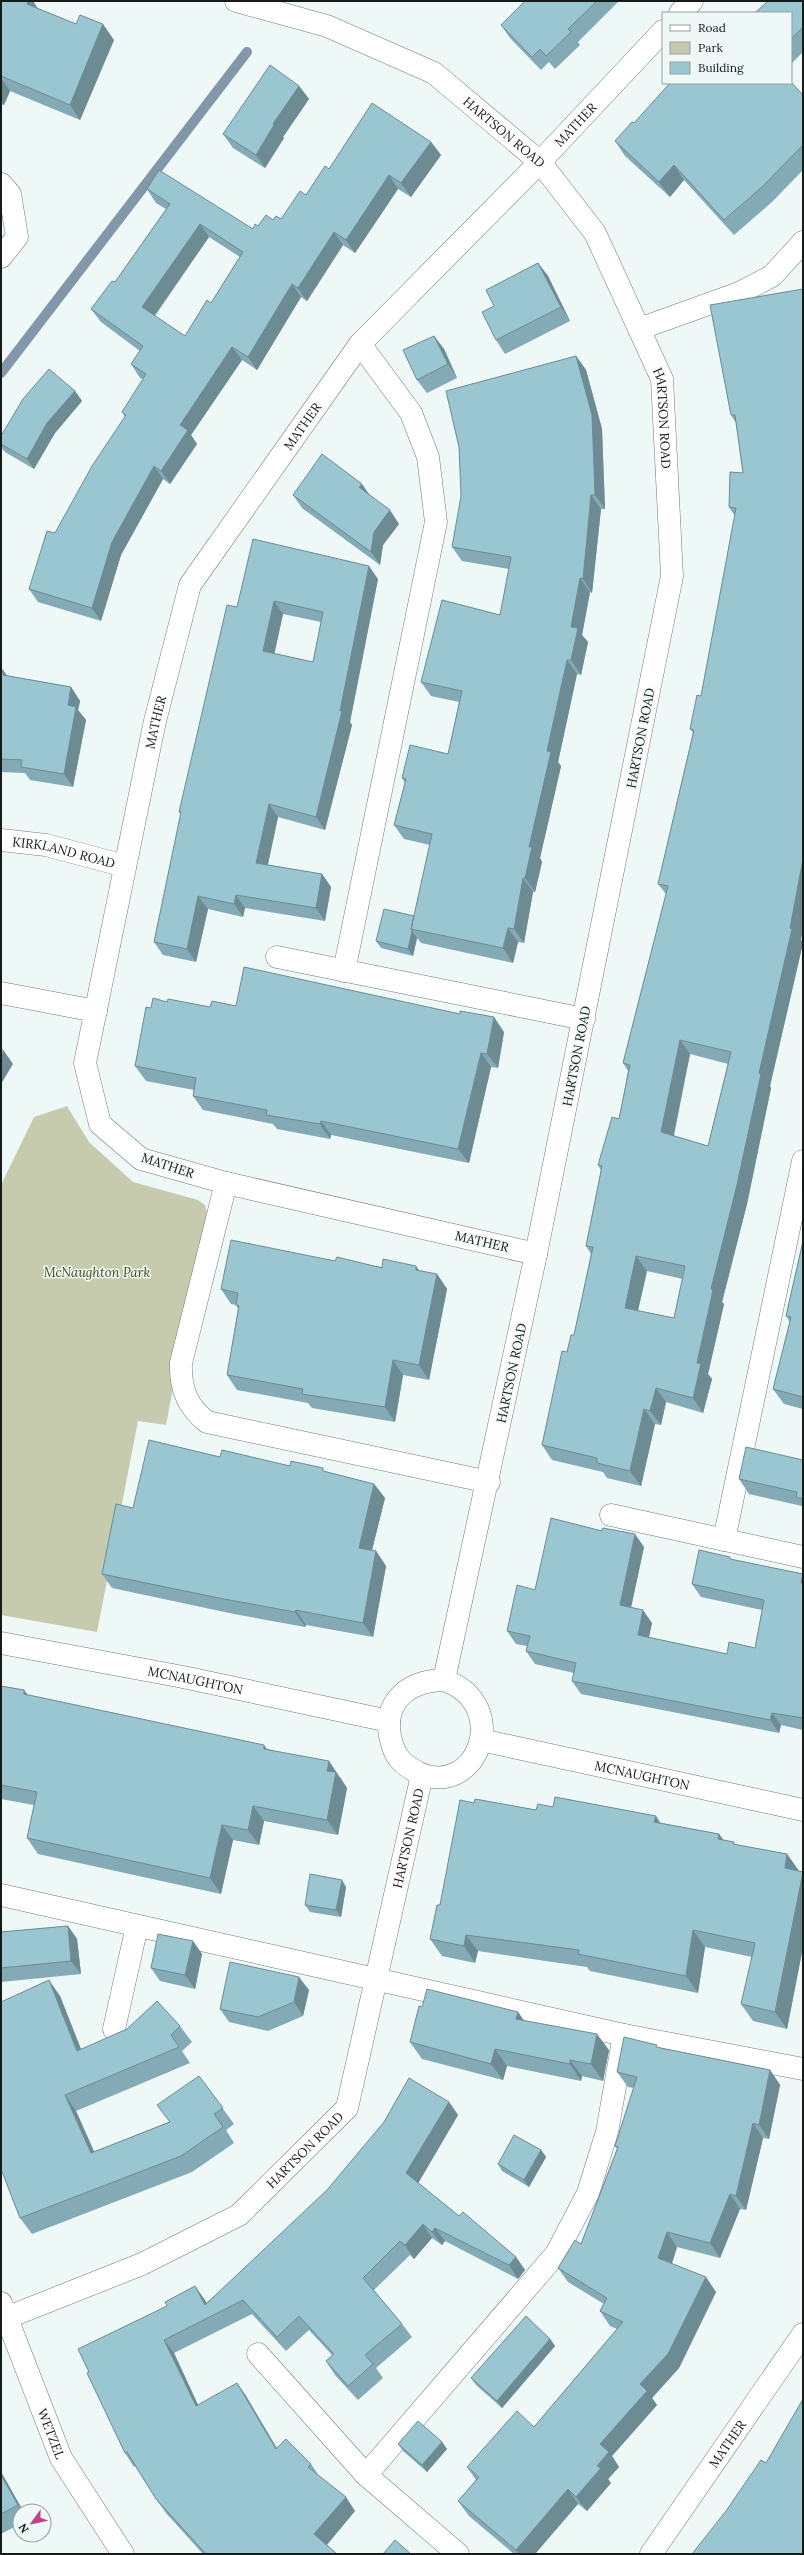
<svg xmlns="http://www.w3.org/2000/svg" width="804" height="2555" font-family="Lora,serif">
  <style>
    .green { fill: #c7cbae }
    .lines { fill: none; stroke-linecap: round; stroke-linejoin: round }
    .stream { stroke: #8297aa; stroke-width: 10 }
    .minor-casing { stroke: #717a78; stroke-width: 23 }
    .minor { stroke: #fff; stroke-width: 22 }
    .wall { fill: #84aab5; fill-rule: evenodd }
    .shaded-wall { fill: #6c8b93 }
    .building { fill: #9ac6d2; stroke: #6c8b93; fill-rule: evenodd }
    .labels { text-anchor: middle; stroke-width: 3; stroke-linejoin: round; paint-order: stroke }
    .street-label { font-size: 13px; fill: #161a19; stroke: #eef8f6 }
    .park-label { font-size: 13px; font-style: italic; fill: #45490e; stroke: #eef8f6 }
  </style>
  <rect width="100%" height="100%" fill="#eef8f6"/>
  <path class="green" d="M67,1106L89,1142L133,1182L198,1200L205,1205L207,1212L166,1425L138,1421L97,1632L1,1615V1185L34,1117Z"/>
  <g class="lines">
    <path class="stream" d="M1,373L247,52"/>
    <defs>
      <g id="minor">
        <path id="s1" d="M236,1L327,26L434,73L540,162L595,233L662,379L672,576L536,1254L444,1680"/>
        <path d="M680,13L692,1"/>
        <path d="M1,184L10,194L17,237L1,257"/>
        <path d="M639,329L739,293L772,276L803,242"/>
        <path id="s2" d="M1,840L46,845L125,866"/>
        <path d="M277,957L584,1019"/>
        <path d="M344,971L436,522L428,457L411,413L360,344"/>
        <path d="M1,993L96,1011"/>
        <path d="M226,1183L181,1363C180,1388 187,1407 207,1422L489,1482"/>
        <path id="s3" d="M536,1254L226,1183L141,1159L100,1124L85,1063L155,721L190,585L360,344L540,162L663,31"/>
        <path d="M611,1515L803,1557"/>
        <path d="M724,1540L803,1161"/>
        <path id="s4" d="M1,1643L183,1677L389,1721"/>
        <path d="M444,1680C514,1705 476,1801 417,1772C406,1766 397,1760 393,1747C379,1706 404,1681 444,1680Z"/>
        <path id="s5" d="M481,1740L803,1810"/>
        <path d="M1,1895L624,2035L803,2069"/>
        <path d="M114,2029L137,1926"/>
        <path id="s6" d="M1,2303L61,2458L123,2554"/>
        <path id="s7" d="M1,2320L142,2264L239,2215L347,2108L422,1775"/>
        <path d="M258,2354L366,2475L458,2554"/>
        <path d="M366,2475L556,2254L588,2193L607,2132L624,2035"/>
        <path id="s8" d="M651,2554L803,2334"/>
      </g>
    </defs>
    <use href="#minor" class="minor-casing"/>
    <use href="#minor" class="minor"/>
  </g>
  <path class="wall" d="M1,1H33L37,8L114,40L80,120L10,91L4,105L1,104Z
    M525,1H619L578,42L580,45L555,69L549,62L541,70L510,38L501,25Z
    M803,1V52L791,64V13Z
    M299,86L309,99L283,137L284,138L265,168L233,148L223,134Z
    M803,95V170L772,202L734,235L684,180L670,197L625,156L615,141L634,123Z
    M431,142L441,155L411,197L398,189L355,253L343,245L307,301L301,297L257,370L242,360L191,435L197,444L170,484L163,479L121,555L101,621L38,602L29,589L55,533L125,417L122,412L143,379L140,378L131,364L140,351L101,322L91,309L115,282L166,209L156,203L147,189L253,229L273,220L281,219L306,195L329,169ZM209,237L240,257L211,303L185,336L155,316Z
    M538,263L548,276L570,321L505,354L496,340L494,306Z
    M803,289V928L801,940L803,943L770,1086L771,1088L747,1204L722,1302L724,1304L708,1374L712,1379L703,1413L666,1402L661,1425L655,1424L641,1486L607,1478L603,1472L552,1460L542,1445L567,1352L574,1335L591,1254L586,1246L601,1170L598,1165L619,1119L628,1071L623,1063L666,894L658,884L693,733L690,729L701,696L735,516L729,507L743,473L736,423L731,415ZM690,1054L728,1064L708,1146L674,1136ZM647,1271L683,1279L674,1318L638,1311Z
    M434,336L444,349L457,378L427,393L417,380Z
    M576,356L586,370L602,429L605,509H601L592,593L590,592L582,635L588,642L581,675L577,674L558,762L561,766L540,858L542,862L535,892H533L524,943L518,942L513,963L421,943L417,938L413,956L381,948L376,941L414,916L430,845L404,839L394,825L405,783L402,778L448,754L459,702L431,696L421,682L500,615L509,569L462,561L452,547Z
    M75,391L82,401L55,433L34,469L5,452L1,447V436Z
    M293,495H370L399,524L383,545L380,565L302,508Z
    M378,579L350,722L352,725L325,830L278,817L268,865L322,874L331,887L325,921L245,908L243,917L208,909L196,962L163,955L154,942L181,814L179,812L237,607ZM283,614L321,622L313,662L274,654Z
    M1,670H3L7,676L71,687L80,701L78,710L86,720L73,787L30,780L25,773L1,772Z
    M167,1002L210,1007L236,1006L504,1032L498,1068L491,1067L469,1163L331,1135L330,1139L277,1129L273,1124L203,1110L193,1096L194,1090L146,1081L135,1066L151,1008Z
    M803,1241V1409L784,1404L773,1389L790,1322L786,1316Z
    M335,1261L437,1274L447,1289L429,1380L403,1375L395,1422L312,1408L308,1403L237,1390L227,1375L238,1309L236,1305L231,1304L221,1289Z
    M220,1457L290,1466L326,1472L374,1484L385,1498L372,1550L376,1551L386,1566L373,1637L306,1625L305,1627L234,1614L112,1588L102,1574L133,1508Z
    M803,1460V1507L802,1506L749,1494L739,1479Z
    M602,1531L644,1547L631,1607L652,1623L649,1638L727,1654L755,1648L762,1610L701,1597L692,1584L733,1560L803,1574V1730L781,1725L779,1733L581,1694L572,1681L574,1673L535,1664L526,1651L527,1646L516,1644L507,1631L535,1590Z
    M1,1686L24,1690L28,1695L268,1749L340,1777L347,1788L338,1835L264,1821L259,1845L233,1840L221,1894L38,1854L27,1838L34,1805L1,1799Z
    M474,1803L536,1810L553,1807L660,1823L719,1834L724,1841L734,1842L735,1845L787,1854L799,1871L803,1872V1947L787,2029L753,2021L741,2004L752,1957L705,1947L698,1993L590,1971L587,1967L478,1951L475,1963L442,1956L430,1939L440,1905Z
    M346,1887L341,1917L310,1912L305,1905Z
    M68,1926L77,1939L81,1974L1,1982V1932Z
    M193,1941L202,1954L195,1989L160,1981L151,1968Z
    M309,1990L303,2016L268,2031L229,2022L220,2009Z
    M60,1996L81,2049L180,2026L192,2042L182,2051L190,2063L76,2111L94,2152L169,2122L199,2076L234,2124L226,2130L234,2143L192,2172L32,2234L20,2218Z
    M518,2012L523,2020L609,2050L603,2081L582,2076L581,2081L507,2066L503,2080L422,2059L410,2042Z
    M659,2048L770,2070L780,2085L769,2139L763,2138L746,2210L740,2209L720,2258L677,2247L672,2263L716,2292L679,2368L652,2398L657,2405L612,2456L619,2467L608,2479L611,2483L587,2511L578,2504L535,2554H514L469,2516L458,2501L476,2480L467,2467L534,2427L617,2329L610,2326L600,2311L604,2304L568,2282L558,2268L581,2244L617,2149L615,2146L634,2088L628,2087L617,2072Z
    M449,2102L458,2115L418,2183L459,2216L516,2257L525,2270L518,2279L445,2241L442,2245L432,2238L414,2259L410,2255L374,2290L402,2324L412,2337L376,2368L383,2378L358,2400L335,2375L326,2361L332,2355L309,2330L286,2351L252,2314L174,2353L198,2405L237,2383L246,2396L277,2448L311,2464L319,2476L355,2511L327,2545L337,2554H203L166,2513L156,2499L135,2466L134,2467L125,2453L89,2372L167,2306L205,2300L206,2303Z
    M541,2150L546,2157L529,2187L502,2171L498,2164Z
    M550,2339L555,2346L502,2408L476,2385L471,2378Z
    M442,2442L447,2449L427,2472L403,2451L398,2444Z
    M1,2472L23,2511H20V2524L1,2534Z"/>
  <path class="shaded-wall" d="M28,1H33L40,12L27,4Z
    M103,24L114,40L80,120L70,105Z
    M1,78L10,91L4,105L1,100Z
    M299,86L309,99L283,137L284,138L265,168L256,155L273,124Z
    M431,142L441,155L411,197L401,183Z
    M674,165L684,180L670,197L659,182Z
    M389,175L398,189L355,253L346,240Z
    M200,224L209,237L151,320L142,307Z
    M334,232L343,245L307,301L298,288Z
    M538,263L548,276L570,321L561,307Z
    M292,284L301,297L257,370L248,357Z
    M434,336L444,349L457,378L448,364Z
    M232,347L242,360L191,435L197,444L170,484L161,471L180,425Z
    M576,356L586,370L602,429L605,509L595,495Z
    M75,391L82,401L55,433L34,469L27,459L47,423Z
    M154,466L163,479L121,555L101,621L92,608L112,542Z
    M362,484L371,497L359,487Z
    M591,495L601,509L592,593L583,579Z
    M390,510L399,524L383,545L380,565L371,552L374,532Z
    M369,566L378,579L350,722L352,725L325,830L316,817L340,711Z
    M580,578L590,592L582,635L588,642L581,675L571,660V627Z
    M274,601L283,614L272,665L263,651Z
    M567,660L577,674L558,762L561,766L540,858L542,862L535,892L525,878L529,847L547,751Z
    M3,670L13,684L3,675Z
    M71,687L80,701L78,710L86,720L73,787L64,774L68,705Z
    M269,804L278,817L265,877L256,863Z
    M803,859V928L801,940L803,943L770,1086L771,1088L747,1204L722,1302L724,1304L708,1374L712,1379L703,1413L693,1398L697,1363L711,1289L759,1073L790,928Z
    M322,874L331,887L325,921L316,908Z
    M523,878L533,892L524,943L514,929Z
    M236,895L245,908L243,917L234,904Z
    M198,896L208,909L196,962L187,949Z
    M508,928L518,942L513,963L503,948Z
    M412,931L417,938L413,956L408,949Z
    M494,1017L504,1032L498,1068L487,1054Z
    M680,1040L690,1054L671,1147L661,1132Z
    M4,1051L13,1064L1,1084V1055Z
    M481,1053L491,1067L469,1163L458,1149Z
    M321,1121L331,1135L330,1139L320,1124Z
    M636,1256L647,1271L635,1323L625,1308Z
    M416,1266L427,1281L416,1270Z
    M437,1274L447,1289L429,1380L419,1365Z
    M393,1360L403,1375L395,1422L385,1407Z
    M656,1388L666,1402L661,1425L650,1411Z
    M644,1409L655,1424L641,1486L630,1471Z
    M374,1484L385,1498L369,1562L359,1548Z
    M635,1534L644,1547L629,1617L620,1605Z
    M376,1551L386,1566L373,1637L363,1623Z
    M803,1574V1585L801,1583Z
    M296,1610L306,1625L305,1627L295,1612Z
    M643,1610L652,1623L646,1648L638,1635Z
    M24,1690L35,1706L24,1694Z
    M772,1713L781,1725L779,1733L770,1720Z
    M264,1745L275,1761L264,1749Z
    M329,1761L347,1788L338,1835L327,1820V1771Z
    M253,1806L264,1821L259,1845L248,1830Z
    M656,1816L667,1833L654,1822Z
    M222,1825L233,1840L221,1894L210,1878Z
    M719,1834L731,1850L718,1839Z
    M787,1854L799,1871L785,1868Z
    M803,1872V1947L787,2029L775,2012Z
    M342,1880L346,1887L341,1917L336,1910Z
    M68,1926L77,1939L81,1974L71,1961Z
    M693,1930L705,1947L698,1993L686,1976Z
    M466,1935L478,1951L475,1963L464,1946Z
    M193,1941L202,1954L195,1989L185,1975Z
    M299,1977L309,1990L303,2016L294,2002Z
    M49,1980L60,1996L88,2067L77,2051Z
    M518,2012L530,2029L516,2019Z
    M597,2034L609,2050L603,2081L591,2064Z
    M495,2049L507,2066L503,2080L491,2064Z
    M570,2060L582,2076L581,2081L570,2064Z
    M770,2070L780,2085L769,2139L759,2125Z
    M65,2095L76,2111L102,2169L91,2153Z
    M449,2102L458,2115L416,2187L406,2173Z
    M753,2123L763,2138L746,2210L736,2196Z
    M541,2150L546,2157L529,2187L524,2180Z
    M730,2194L740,2209L720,2258L710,2243Z
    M423,2224L432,2238L414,2259L405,2245Z
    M435,2228L445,2241L442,2245L432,2232Z
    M667,2232L677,2247L669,2273L658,2258Z
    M516,2257L525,2270L518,2279L509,2265Z
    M706,2277L716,2292L679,2368L652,2398L657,2405L612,2456L619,2467L608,2479L611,2483L587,2511L576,2497L597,2466L600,2444L640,2384Z
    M195,2286L205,2300L213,2315L205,2305Z
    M550,2339L555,2346L502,2408L497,2401Z
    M164,2340L174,2353L205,2420L196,2406Z
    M237,2383L246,2396L285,2463L276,2449Z
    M442,2442L447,2449L427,2472L422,2465Z
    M1,2472L4,2477L23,2511H22L18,2505L1,2475Z
    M568,2489L578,2504L535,2554H519L516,2550Z
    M346,2497L355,2511L324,2548L314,2534Z"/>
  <path class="building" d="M1,1H28L27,4L76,24L80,15L103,24L70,105L1,76Z
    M525,1H597L568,29L571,32L546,56L540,49L532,57L501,25Z
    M768,1H803V27L791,39V13H755Z
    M270,65L299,86L273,124L274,125L256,155L223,134Z
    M791,82L803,95V145L762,187L724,220L674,165L659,182L615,141L632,122L634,123L670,83H791Z
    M372,103L431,142L401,183L389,175L346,240L334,232L298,288L292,284L248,357L232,347L180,425L188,430L161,471L154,466L112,542L92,608L29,589L47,531L55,533L92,466L126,415L122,412L146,374L131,364L143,346L91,309L112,281L115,282L170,204L147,189L159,170L253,229L255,224L258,226L266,215L273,220L276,216L281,219L300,191L306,195L325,166L329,169ZM200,224L243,252L211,303L207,300L185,336L142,307Z
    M538,263L561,307L496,340L482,312L494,306L486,290Z
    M803,289V859L790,928L792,929L759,1073L761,1074L736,1189L711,1289L713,1290L697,1363L701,1364L693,1398L656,1388L650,1411L644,1409L630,1471L597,1463V1458L542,1445L562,1351L567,1352L571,1335H574L593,1247L586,1246L602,1166L598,1165L612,1117L619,1119L630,1065L623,1063L668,886L658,884L694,730L690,729L697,695L701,696L736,508L729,507L730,472L743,473L735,415H731L710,305ZM680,1040L731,1052L708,1146L661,1132ZM636,1256L685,1266L674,1318L625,1308Z
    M434,336L448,364L417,380L403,350Z
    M576,356L592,415L595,495H591L583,579L580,578L571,627L578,628L571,660H567L547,751L551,752L529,847H532L525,878H523L514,929L508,928L503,948L411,929L432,834L394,825L406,779L402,778L410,745L448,754L462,691L421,682L442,600L500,615L511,557L452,547L461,496L459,447L446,391Z
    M49,369L75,391L47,423L27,459L1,444V436L23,399Z
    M322,454L362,484L359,487L390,510L374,532L371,552L293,495Z
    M253,539L369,566L340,711H342L316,817L269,804L256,863L322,874L316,908L236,895L234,904L198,896L187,949L154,942L181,812H179L227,605L237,607ZM274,601L323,612L313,662L263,651Z
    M1,670H3V675L71,687L68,705L76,707L64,774L21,767L22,760L1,759Z
    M384,909L414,916L411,929L412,931L408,949L376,941Z
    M244,967L460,1014V1011L494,1017L487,1054L481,1053L458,1149L321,1121L320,1124L266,1115L267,1110L193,1096L196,1078L135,1066L146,1007L151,1008L153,998L167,1002L168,999L210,1007L212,1001L236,1006Z
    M1,1049L4,1051L1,1055Z
    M231,1240L335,1261L337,1257L382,1268L383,1259L416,1266V1270L437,1274L419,1365L393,1360L385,1407L302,1394L303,1389L227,1375L239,1306L236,1305L238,1293L221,1289Z
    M803,1241V1397L773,1389L791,1317L786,1316Z
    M149,1440L220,1457L222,1450L290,1466L291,1461L323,1468V1471L374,1484L359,1548L376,1551L363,1623L296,1610L295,1612L224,1599L102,1574L116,1504L133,1508Z
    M746,1447L803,1460V1499L796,1497L797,1492L739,1479Z
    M551,1518L602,1531L603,1528L635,1534L620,1605L643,1610L638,1635L727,1654L729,1642L755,1648L764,1600L692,1584L699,1550L730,1557V1559L803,1574L801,1583H803V1718L772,1713L770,1720L572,1681L576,1663L526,1651L530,1636L507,1631L517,1585L535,1590Z
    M1,1686L24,1690V1694L264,1745V1749L329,1761L327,1771L336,1772L327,1820L253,1806L248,1830L222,1825L210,1878L27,1838L37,1792L1,1785Z
    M555,1797L656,1816L654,1822L719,1834L718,1839L734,1842L733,1844L787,1854L785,1868L803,1872L775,2012L741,2004L755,1943L693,1930L686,1976L578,1954L579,1950L466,1935L464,1946L430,1939L437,1905H440L460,1800L474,1803L475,1799L536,1810L538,1804L553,1807Z
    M310,1874L342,1880L336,1910L305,1905Z
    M68,1926L71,1961L1,1968V1932Z
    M158,1934L193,1941L185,1975L151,1968Z
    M230,1962L299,1977L294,2002L258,2017L220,2009Z
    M49,1980L77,2051L127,2029L157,2001L180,2026L171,2035L179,2047L65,2095L91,2153L170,2122L157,2105L199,2076L223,2108L214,2114L223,2127L181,2156L20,2218L1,2169V2002Z
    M427,1989L518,2012L516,2019L597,2034L591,2064L570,2060V2064L495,2049L491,2064L410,2042L419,2006L422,2007Z
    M624,2037L657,2045L656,2047L770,2070L759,2125L753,2123L736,2196L730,2194L710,2243L667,2232L658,2258L706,2277L668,2354L640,2384L647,2391L600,2444L609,2452L597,2466L601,2468L576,2497L568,2489L516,2550L458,2501L479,2477L467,2467L517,2411L534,2427L623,2322L600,2311L607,2298L558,2268L575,2240L581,2244L618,2147L615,2146L637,2077L617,2072Z
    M409,2078L449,2102L406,2173L459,2216L463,2212L516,2257L509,2265L435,2228L432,2232L423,2224L405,2245L400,2241L363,2278L402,2324L365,2355L373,2364L348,2386L326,2361L334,2354L299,2316L277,2337L243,2300L164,2340L196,2406L237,2383L276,2449L286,2439L311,2464L308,2467L346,2497L314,2534L337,2554H206L156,2499L127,2452L125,2453L87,2373L89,2372L78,2349L167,2306L165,2302L195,2286L205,2305L327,2190L384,2122Z
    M514,2135L541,2150L524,2180L498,2164Z
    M526,2316L550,2339L497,2401L471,2378Z
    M803,2399V2553L802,2554H692L726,2511L761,2460L766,2463Z
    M418,2421L442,2442L422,2465L398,2444Z
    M1,2475L18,2505L1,2514Z
    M395,2540L411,2554H383Z"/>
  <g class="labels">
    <g class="street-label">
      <text dy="5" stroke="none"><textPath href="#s3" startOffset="1615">MATHER</textPath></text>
      <text dy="5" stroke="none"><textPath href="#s1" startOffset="303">HARTSON ROAD</textPath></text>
      <text dy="5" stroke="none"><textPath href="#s1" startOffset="639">HARTSON ROAD</textPath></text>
      <text dy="5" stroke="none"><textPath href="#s3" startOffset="1207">MATHER</textPath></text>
      <text dy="5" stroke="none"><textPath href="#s3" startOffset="871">MATHER</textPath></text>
      <text transform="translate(640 738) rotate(-79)" y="5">HARTSON ROAD</text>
      <text dy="5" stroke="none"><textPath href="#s2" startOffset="64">KIRKLAND ROAD</textPath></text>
      <text transform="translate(576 1056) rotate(-79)" y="5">HARTSON ROAD</text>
      <text transform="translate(168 1165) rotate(18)" y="5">MATHER</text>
      <text transform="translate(482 1241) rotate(13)" y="5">MATHER</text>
      <text transform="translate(511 1373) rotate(-78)" y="5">HARTSON ROAD</text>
      <text dy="5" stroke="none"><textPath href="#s4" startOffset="198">MCNAUGHTON</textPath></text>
      <text dy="5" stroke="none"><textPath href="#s5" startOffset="165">MCNAUGHTON</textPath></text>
      <text dy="5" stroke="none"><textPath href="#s7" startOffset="689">HARTSON ROAD</textPath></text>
      <text dy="5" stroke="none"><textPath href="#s7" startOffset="353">HARTSON ROAD</textPath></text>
      <text dy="5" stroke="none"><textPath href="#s6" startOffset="140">WETZEL</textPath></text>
      <text dy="5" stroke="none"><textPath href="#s8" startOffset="134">MATHER</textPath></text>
    </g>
    <g class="park-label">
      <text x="97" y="1277">McNaughton Park</text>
    </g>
  </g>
  <rect width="804" height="2555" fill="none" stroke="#161a19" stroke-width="4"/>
  <rect x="662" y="12" width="130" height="72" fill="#eef8f6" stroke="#989f9e"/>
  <rect x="670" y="25" width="20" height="6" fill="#ffffff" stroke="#989f9e"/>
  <text x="698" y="32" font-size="12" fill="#161a19">Road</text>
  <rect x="670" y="42" width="20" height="12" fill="#c7cbae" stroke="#989f9e"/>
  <text x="698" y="52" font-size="12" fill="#161a19">Park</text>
  <rect x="670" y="62" width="20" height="12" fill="#9ac6d2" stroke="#989f9e"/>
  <text x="698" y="72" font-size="12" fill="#161a19">Building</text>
  <g transform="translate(32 2523) rotate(237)"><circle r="19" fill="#eef8f6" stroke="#989f9e"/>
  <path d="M0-3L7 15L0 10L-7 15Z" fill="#c54186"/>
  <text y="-6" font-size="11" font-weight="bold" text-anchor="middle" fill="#161a19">N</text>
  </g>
</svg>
